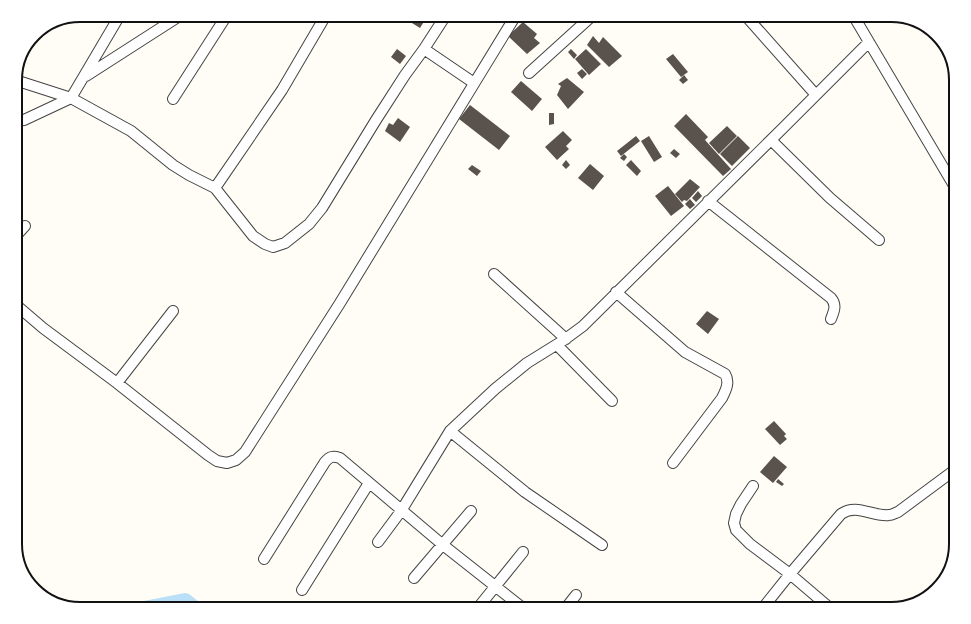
<svg xmlns="http://www.w3.org/2000/svg" width="971" height="624" font-family="'Playfair Display',serif">
  <style>
    .lines { fill: none; stroke-linecap: round; stroke-linejoin: round }
    .river { stroke: #b9e0f7; stroke-width: 16 }
    .building { fill: #5a524d }
    .minor-casing { stroke: #444; stroke-width: 12 }
    .minor { stroke: #fff; stroke-width: 10 }
    .rim { fill: none; stroke: #111; stroke-width: 2 }
  </style>
  <rect width="100%" height="100%" fill="#fffdf5"/>
  <g class="lines">
    <path class="river" d="M144,609L185,601L195,609"/>
  </g>
  <path class="building" d="M399,15H428L420,28Z
    M544,15H559L551,23Z
    M523,22L537,34L534,38L540,43L527,54L508,36Z
    M593,36L599,43L603,37L622,56L609,67L587,45Z
    M397,49L406,56L400,64L391,57Z
    M571,49L577,55L574,59L568,52Z
    M586,49L601,64L589,75L575,59Z
    M673,54L688,72L681,77L666,59Z
    M582,69L587,74L582,79L577,73Z
    M684,75L688,80L683,84L679,80Z
    M567,78L584,92L568,109L557,95L561,86L558,84Z
    M521,81L542,99L532,111L511,92Z
    M470,105L510,136L499,150L459,119Z
    M549,113H554V124L549,125Z
    M686,114L708,137L705,140L731,169L723,176L674,126Z
    M398,118L410,127L400,142L385,131L389,123L393,125Z
    M727,126L737,136L719,154L709,143Z
    M563,131L572,140L566,146L569,149L557,160L545,147Z
    M636,136L640,141L621,156L617,151Z
    M649,136L662,157L654,162L641,141Z
    M738,136L750,148L732,166L720,154Z
    M674,149L680,154L676,158L670,153Z
    M624,154L627,157L624,161L620,158Z
    M566,160L570,165L566,169L562,165Z
    M631,160L641,171L637,176L626,165Z
    M590,164L604,176L593,190L578,178Z
    M472,165L481,171L477,176L468,169Z
    M690,179L700,187L687,201L684,200L682,202L675,194Z
    M668,186L684,206L671,216L655,196Z
    M698,191L702,196L696,202L692,198Z
    M690,199L695,205L690,209L685,204Z
    M707,311L719,319L708,334L696,324Z
    M774,421L786,434L784,436L787,439L780,445L765,429Z
    M774,456L787,467L773,483L760,472Z
    M778,479L784,484L782,486L776,482Z"/>
  <g class="lines">
    <defs>
      <path id="minor" d="M745,15L816,95
        M853,15L956,189
        M424,49L446,15
        M529,73L593,15
        M86,76L181,15
        M15,80L71,98L131,131L173,165L189,175L215,188L253,236L265,244L273,247L285,243L309,224L322,208L376,120L405,75L424,49L474,83
        M173,99L227,15
        M15,121L24,120L71,98L120,15
        M771,140L830,198L879,240
        M215,188L282,90L326,15
        M708,201L831,298C837,305 834,311 831,319
        M15,237L25,226
        M494,274L566,339
        M616,292L685,352L725,374C730,382 726,390 722,398L673,463
        M15,304L43,328L117,383L208,455L217,461L227,463L236,460L245,452L340,303L516,15
        M557,345L612,401
        M117,383L173,311
        M450,431L525,492L602,545
        M753,486L741,504L736,514L734,523L736,530L750,544L790,574L831,609
        M378,542L401,511L450,431L495,389L527,363L564,340L583,326L782,129L869,42
        M264,559L325,462C330,456 333,456 340,458L443,545L524,609
        M414,578L471,511
        M302,590L369,483
        M477,609L523,552
        M565,609L576,595
        M762,609L790,574L841,514C857,503 872,517 889,515C892,515 895,513 898,512L956,469"/>
    </defs>
    <use href="#minor" class="minor-casing"/>
    <use href="#minor" class="minor"/>
  </g>
  <path d="M0 0H971V624H0ZM80 22H891A58 58 0 0 1 949 80V544A58 58 0 0 1 891 602H80A58 58 0 0 1 22 544V80A58 58 0 0 1 80 22Z" fill="#fff" fill-rule="evenodd"/>
  <path class="rim" d="M80 22H891A58 58 0 0 1 949 80V544A58 58 0 0 1 891 602H80A58 58 0 0 1 22 544V80A58 58 0 0 1 80 22Z"/>
</svg>
